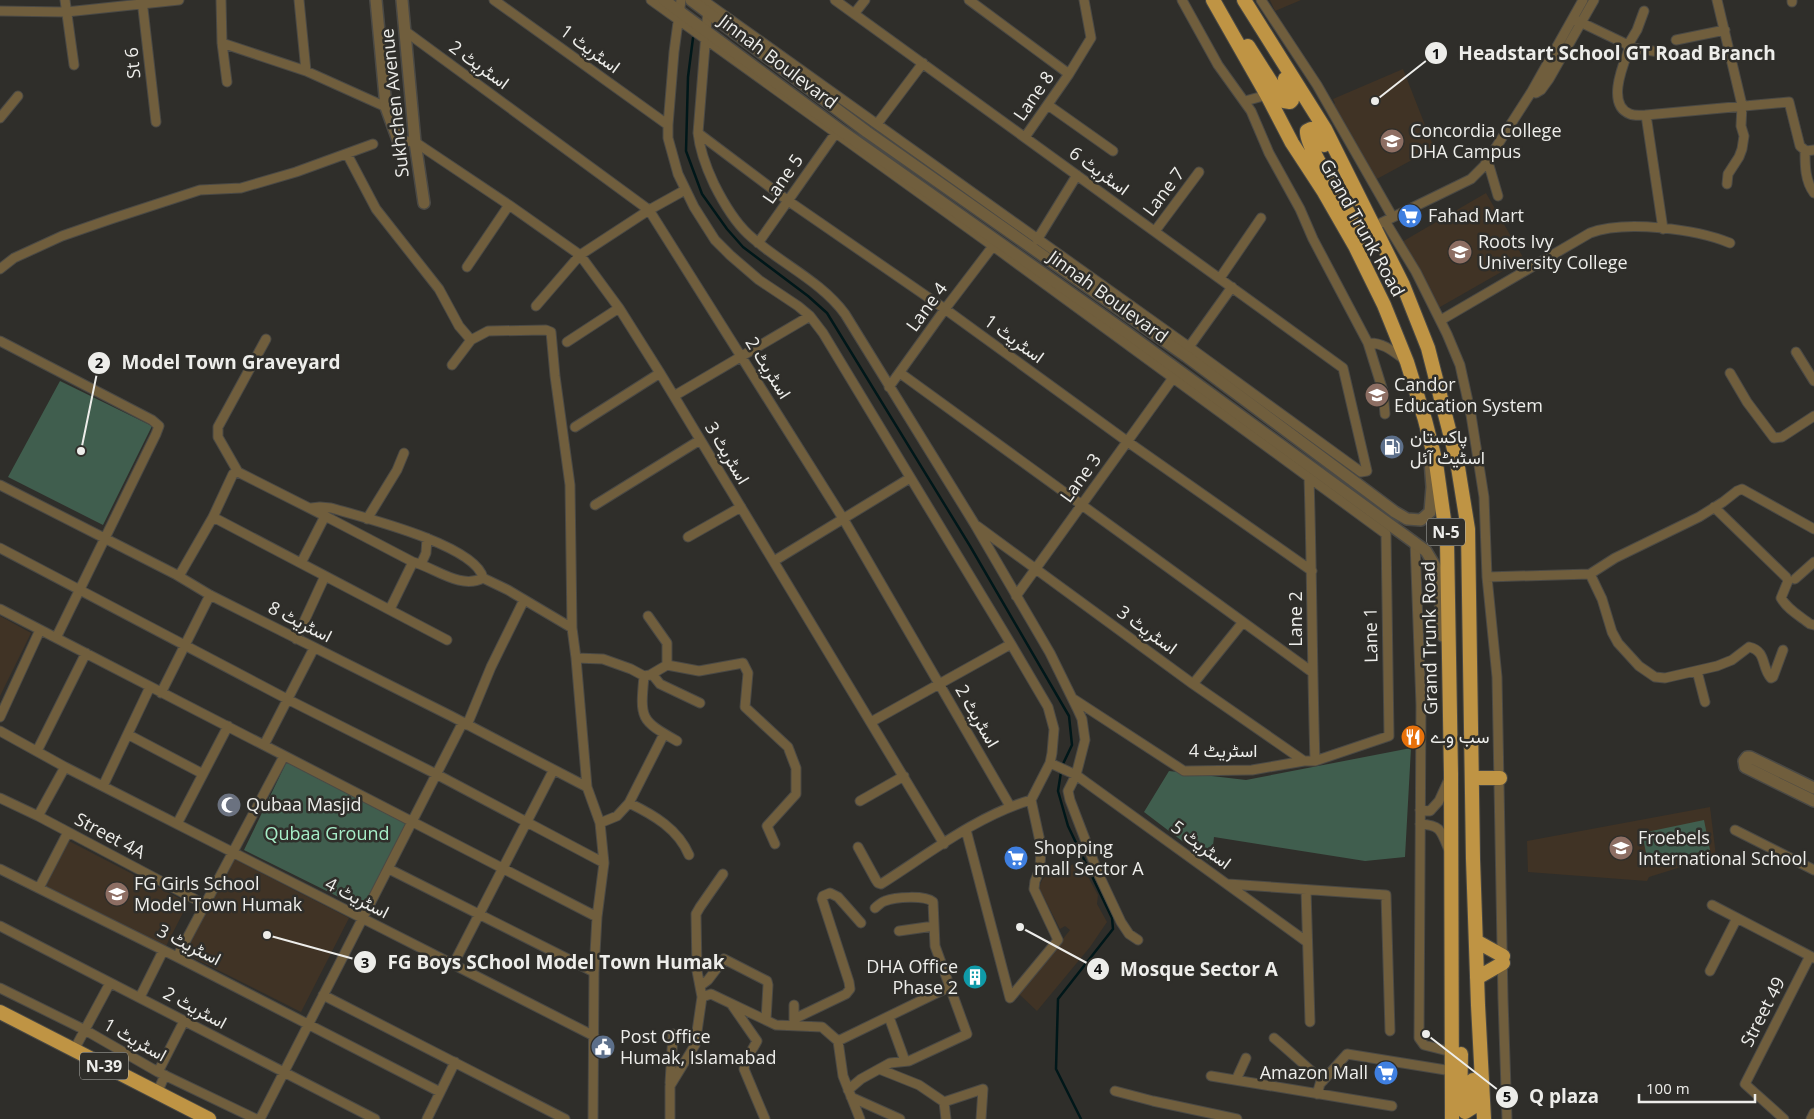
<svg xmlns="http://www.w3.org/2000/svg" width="1814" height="1119" font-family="'Open Sans',Vazirmatn,sans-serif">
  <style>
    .education { fill: #403325 }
    .green { fill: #405e4e }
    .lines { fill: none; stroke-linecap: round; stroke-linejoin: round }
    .stream { stroke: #001719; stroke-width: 2.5 }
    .minor-casing { stroke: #4a4945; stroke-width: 11 }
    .tertiary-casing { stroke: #4a4945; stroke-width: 14 }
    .trunk-casing { stroke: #4a4945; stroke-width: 16 }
    .minor { stroke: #705e3d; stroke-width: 9 }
    .tertiary { stroke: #705e3d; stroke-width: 11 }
    .trunk { stroke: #bf9444; stroke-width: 14 }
    .labels { text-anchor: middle; stroke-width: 5; stroke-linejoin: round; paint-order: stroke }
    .shield { fill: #2f2e2a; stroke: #b4b4b0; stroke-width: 1 }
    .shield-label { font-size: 16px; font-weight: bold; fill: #ededea }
    .street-label { font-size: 18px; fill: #ededea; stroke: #2f2e2a }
    .poi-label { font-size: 18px; fill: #ededea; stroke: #2f2e2a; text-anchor: start }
    .park-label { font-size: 18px; fill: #a7eec8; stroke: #2f2e2a }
    .leader { fill: none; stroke: #ededea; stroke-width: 2 }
    .callout-dot { fill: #ededea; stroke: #2f2e2a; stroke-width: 2 }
    .mark-label { font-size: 15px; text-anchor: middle; font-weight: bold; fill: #111 }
    .callout-label { font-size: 19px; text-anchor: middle; font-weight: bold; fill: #ededea; stroke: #2f2e2a; stroke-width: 5; stroke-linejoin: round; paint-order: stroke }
  </style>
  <rect width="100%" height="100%" fill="#2f2e2a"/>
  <path class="education" d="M1270,0H1301L1275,11Z
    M1403,69L1434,148L1375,180L1332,106L1335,103L1333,99Z
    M1486,193L1524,259L1433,311L1395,246Z
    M0,616L31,633L0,696Z
    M1710,807L1716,856L1649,877L1647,881L1528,872L1527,841Z
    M69,841L188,903L166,946L46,886Z
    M232,858L349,918L301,1012L184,953Z
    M1077,863L1081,864L1098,895L1097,904L1107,922L1090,947L1037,1011L1019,994L1070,930L1065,926L1060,929L1039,888L1042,880L1047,874Z"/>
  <path class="green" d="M60,381L152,426L103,525L8,477Z
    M1411,748L1405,857L1365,861L1214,837L1211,863L1144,812L1169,771L1246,780Z
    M288,759L410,819L365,910L244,850Z
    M1704,820L1710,850L1648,863L1642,833Z"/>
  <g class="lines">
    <path class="stream" d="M693,38L688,77L686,151L702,194L727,229L743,247L808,296L827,313L970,546L1069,716L1072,745L1062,766
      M1061,772L1058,791L1068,826L1112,918L1113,929L1058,999L1056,1069L1081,1119"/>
    <defs>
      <path id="minor" d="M65,0L74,65
        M142,0L156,122
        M221,0L222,43L227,82
        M299,0L306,71
        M494,0L668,125
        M651,0L993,246L1386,534L1389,736L1315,761H1304L1252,770L1184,771L1072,698
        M681,0L674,52L668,125V138L678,174L694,207L715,240L730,255L759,280L798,306L810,316L823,333L1011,644L1048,707L1054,729L1052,753L1050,763L1031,800L1041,846L1040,869L1035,881L1034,889L1058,940L1010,998
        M703,0L1189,347L1361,472L1367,471L1343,368L835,0
        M969,0L1069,74
        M1182,0L1218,65L1251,111L1269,153L1300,209L1313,239L1368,343L1383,391L1385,414
        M1261,0L1317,85L1392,216
        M1717,0L1742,105L1741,126L1744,136L1742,149L1739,157L1728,174L1727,184
        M1792,0V2
        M708,8L698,133C700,152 706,167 714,184C723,202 733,220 748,234C779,263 820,280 845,314L974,523L1050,653L1077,708L1082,719L1085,740L1076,775L1068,791L1070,800L1098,873L1121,922L1129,934L1138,940
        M0,11L66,12L179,0
        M1644,11L1637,30L1628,45L1629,49C1623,65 1606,105 1630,114C1635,116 1641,115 1646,115L1789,102L1800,146L1806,151L1814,150
        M854,14L865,0
        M1578,21L1628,45
        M405,31L649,210L844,520L1010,806
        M1676,40L1725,30
        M222,43L306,71L386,107
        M1628,47L1665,53
        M1532,91L1536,93L1541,90L1549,79L1594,0
        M1245,101L1267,95
        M1048,105L1113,151
        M1646,115L1663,229
        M0,118L18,96
        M877,124L923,63
        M698,133L787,200L945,309L1128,442L1312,571
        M1025,137L1069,74L1091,38L1084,0
        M398,140L415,142L509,205L580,255L619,308L660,373L944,844
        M1805,151C1805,165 1805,181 1814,193
        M347,154L376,209L439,289L459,326L471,340
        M1488,162L1498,196
        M1385,221L1416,272L1447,334L1460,365L1471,415L1484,497L1487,577L1497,677L1503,999L1507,1119
        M1381,223L1471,179L1484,166L1532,91L1583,0
        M1155,231L1199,172
        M1037,240L1077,175
        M758,243L835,134
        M467,267L509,205
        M0,269L14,258L62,236L111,219L200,190L241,188L296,172L373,144
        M1220,278L1261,218
        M536,306L580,255L649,210L685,190
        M1441,320L1590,233C1625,220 1696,229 1730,243
        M0,341L152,420L159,426L156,434L56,638
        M567,342L619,308
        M1368,343C1383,342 1394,352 1405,360
        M1189,347L1232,287
        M1796,352L1814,381
        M452,365L471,340L488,331L546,330L551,332L555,376L570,485L572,628L576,658L587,787L600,823L604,863L597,917L594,972L593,1119
        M900,373L1312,672
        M1730,373L1747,402L1774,438L1782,437L1814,416
        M889,387L945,309L993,246
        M674,396L810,316
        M575,427L660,373
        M238,472L218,437V427L266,339
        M1309,478C1312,572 1312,666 1315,761
        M0,485L175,574L210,595L451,716L587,787
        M595,505L700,440
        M1714,507L1786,577L1788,581L1781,598C1788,610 1800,616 1810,624L1814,625
        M311,508L320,507L331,508C362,517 476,545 483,578C460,590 434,567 413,562
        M213,517L447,640
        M367,519L397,470L404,453
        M977,526L1193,684L1304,761
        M688,537L741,507
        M1415,542L1421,705L1419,1038L1424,1045L1452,1052
        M0,548L287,699L436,774L604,863
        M774,561L910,478
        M301,563L325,516L413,562L390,609
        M421,564L426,553L427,538
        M1590,574L1602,599L1612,632L1618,643L1639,666L1655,677L1665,678L1717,666L1732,660L1749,647C1767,651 1761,667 1771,678L1773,677L1783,650
        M179,576L213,517L233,474L238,472L325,516
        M1487,577L1590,574L1615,558L1699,517L1723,502L1737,491L1742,489L1814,529
        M483,578L508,590L572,628
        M1795,579L1814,562
        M1016,596L1173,378
        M0,609L597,917
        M648,616L667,643V665
        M296,639L325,576
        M576,658L603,659L631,669L644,676L650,675L667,665L699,671L743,663L748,673L745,707L788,747L796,768V794L767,826L775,844
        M1697,671L1705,702
        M652,674L660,684L700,703
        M644,676C640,719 640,720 677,741
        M1193,684L1243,622
        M161,693L210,595
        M0,717L40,630
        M871,722L1011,644
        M467,725L491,667L524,600
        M0,731L65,767L594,1036
        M129,735L203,774
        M264,745L314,648
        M37,751L86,653
        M1050,763L1076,775L1307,942
        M103,786L150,687
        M0,798L38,816L204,904
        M860,801L904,776
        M629,803C654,815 678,829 689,855
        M1420,810L1430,811L1439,801L1449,779
        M38,816L65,767
        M600,823L617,816L629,803L664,734
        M177,824L228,726
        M1420,824C1440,825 1441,830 1448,848
        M966,830L1010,998
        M1735,830L1814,870
        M858,847L876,880L878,883L881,884C927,855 978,815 1031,800
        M0,869L177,957L440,1092
        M389,869L594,972
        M1228,884L1386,895L1390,1031
        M39,888L68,832
        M1306,890L1310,1022
        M1712,905L1814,958
        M0,926L375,1119
        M899,931L934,926
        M177,957L284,756
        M453,965L553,771
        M1710,971L1737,918
        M700,986L708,980L724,959L767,981L768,985L766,1020
        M0,988L85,1030L158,1072L256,1119
        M323,995L565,1119
        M140,997L163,951
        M702,997L697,971L696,914L700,907L723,874
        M732,1005L757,1041C752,1051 745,1059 744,1069L765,1119
        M889,1017L905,1061
        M794,1019L846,994L850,989L849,982L822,899L823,896L830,893L838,897L861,923
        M794,1023V1005
        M1274,1038C1291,1052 1306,1067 1323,1081
        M838,1041L843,1076L860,1119
        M74,1050L110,983
        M879,1069L919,1085L944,1102L946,1119
        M158,1072L184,1021
        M1211,1076L1392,1106
        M1236,1080L1246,1058
        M670,1083L673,1034
        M848,1090L861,1079L890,1063L909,1061L967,1034L935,946L933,902C925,895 895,897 885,901C881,902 878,906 875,908
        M1115,1091L1153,1101L1237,1119
        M157,1093L165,1075
        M1317,1094L1320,1084L1347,1054L1452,1071
        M851,1097L900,1119
        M944,1102L983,1089L981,1119
        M260,1119L463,722
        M427,1119L455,1062
        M670,1119V1086L695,1045L702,997L711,994L776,1025L822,1027L838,1041L949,987
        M1784,1119L1745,1084L1810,956
        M1811,1119L1814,1113"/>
      <path id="tertiary" d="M376,0L386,107L398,140
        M402,0L415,142L424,203
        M664,0L840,130L1126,332L1426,551L1435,566L1439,581L1443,636
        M691,0L867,132L1186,356L1395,512L1407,519L1421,520L1430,512L1432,487L1430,460
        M1814,788L1750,757H1747L1744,761L1745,767L1814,801"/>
      <path id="trunk" d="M1213,0L1267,95L1292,143L1324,192L1355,246L1384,305L1407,362L1425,420L1436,463L1447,541L1451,774L1452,1119
        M1244,0L1325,129L1403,285L1428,348L1457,461L1468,529L1473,859L1478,1005L1484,1119
        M1248,46L1281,98L1284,101L1290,102L1292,100L1291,90L1285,79
        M1324,145L1314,130L1311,129L1307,131C1305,145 1341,198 1349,214C1354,223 1356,233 1358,243
        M1472,778H1500
        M1476,941L1503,956
        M1477,978L1503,963
        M0,1012L209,1119
        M1461,1054L1460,1106L1465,1112L1473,1107V1080"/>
    </defs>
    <use href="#minor" class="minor-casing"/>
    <use href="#tertiary" class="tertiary-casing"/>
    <use href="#trunk" class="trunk-casing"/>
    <use href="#minor" class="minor"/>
    <use href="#tertiary" class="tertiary"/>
    <use href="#trunk" class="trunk"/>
  </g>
  <defs>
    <symbol id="university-disc" viewBox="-11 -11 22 22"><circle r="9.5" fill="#8d6e63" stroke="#2f2e2a"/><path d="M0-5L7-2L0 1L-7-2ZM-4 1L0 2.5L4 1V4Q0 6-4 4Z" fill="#fff"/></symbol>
    <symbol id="supermarket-disc" viewBox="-11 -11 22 22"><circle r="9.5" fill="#3f7fe0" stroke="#2f2e2a"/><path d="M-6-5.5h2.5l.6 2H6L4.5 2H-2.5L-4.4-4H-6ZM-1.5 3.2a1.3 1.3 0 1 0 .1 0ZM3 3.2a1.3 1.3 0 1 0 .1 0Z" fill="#fff"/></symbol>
    <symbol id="school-disc" viewBox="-11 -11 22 22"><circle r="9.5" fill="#8d6e63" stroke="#2f2e2a"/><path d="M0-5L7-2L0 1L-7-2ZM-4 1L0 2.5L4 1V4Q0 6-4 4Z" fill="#fff"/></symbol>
    <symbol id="fuel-disc" viewBox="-11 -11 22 22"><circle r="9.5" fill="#5c6f8a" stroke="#2f2e2a"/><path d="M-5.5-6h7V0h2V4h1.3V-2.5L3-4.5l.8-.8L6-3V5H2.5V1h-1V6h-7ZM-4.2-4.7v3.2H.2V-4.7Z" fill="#fff"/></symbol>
    <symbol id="restaurant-disc" viewBox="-11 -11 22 22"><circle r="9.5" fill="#e8710a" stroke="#2f2e2a"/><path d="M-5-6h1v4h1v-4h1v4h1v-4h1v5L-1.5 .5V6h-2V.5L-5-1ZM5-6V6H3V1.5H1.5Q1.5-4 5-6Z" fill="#fff"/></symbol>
    <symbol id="mosque-disc" viewBox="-11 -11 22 22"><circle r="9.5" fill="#6b7280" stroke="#2f2e2a"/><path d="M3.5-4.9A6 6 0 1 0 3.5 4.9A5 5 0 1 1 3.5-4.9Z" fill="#fff"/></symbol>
    <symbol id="building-disc" viewBox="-11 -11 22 22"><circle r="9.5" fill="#0f9aa8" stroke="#2f2e2a"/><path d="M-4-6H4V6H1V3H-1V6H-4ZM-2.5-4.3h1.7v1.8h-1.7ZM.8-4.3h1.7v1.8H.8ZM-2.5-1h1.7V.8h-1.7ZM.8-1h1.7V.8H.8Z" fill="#fff"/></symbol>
    <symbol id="civic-disc" viewBox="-11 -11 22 22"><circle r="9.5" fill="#5c6f8a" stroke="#2f2e2a"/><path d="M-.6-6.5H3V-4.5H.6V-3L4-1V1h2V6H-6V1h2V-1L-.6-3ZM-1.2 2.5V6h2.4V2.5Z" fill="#fff"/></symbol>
  </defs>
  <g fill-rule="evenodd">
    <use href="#university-disc" x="1378" y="127" width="28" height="28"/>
    <use href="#supermarket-disc" x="1396" y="202" width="28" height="28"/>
    <use href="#university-disc" x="1446" y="238" width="28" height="28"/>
    <use href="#school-disc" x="1363" y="381" width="28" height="28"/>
    <use href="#fuel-disc" x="1378" y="433" width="28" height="28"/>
    <use href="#restaurant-disc" x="1399" y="723" width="28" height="28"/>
    <use href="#mosque-disc" x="215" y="791" width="28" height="28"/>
    <use href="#school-disc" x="1607" y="834" width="28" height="28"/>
    <use href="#supermarket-disc" x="1002" y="844" width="28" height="28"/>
    <use href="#school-disc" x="103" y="880" width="28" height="28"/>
    <use href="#building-disc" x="961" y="963" width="28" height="28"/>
    <use href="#civic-disc" x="589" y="1033" width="28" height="28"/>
    <use href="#supermarket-disc" x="1372" y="1059" width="28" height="28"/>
  </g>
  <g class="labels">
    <g class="shield">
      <rect x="1427" y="518.5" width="38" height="27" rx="4"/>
      <rect x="80" y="1052.5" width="48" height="27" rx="4"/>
    </g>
    <g class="shield-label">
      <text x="1446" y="538">N-5</text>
      <text x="104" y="1072">N-39</text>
    </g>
    <g class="street-label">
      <text transform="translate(590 49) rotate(36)" y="6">اسٹریٹ 1</text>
      <text transform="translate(778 62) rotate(37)" y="6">Jinnah Boulevard</text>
      <text transform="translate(133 63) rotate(-96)" y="6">St 6</text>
      <text transform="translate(479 65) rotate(36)" y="6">اسٹریٹ 2</text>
      <text transform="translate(1034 96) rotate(-55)" y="6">Lane 8</text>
      <text transform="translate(395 103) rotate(-96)" y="6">Sukhchen Avenue</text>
      <text transform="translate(1099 171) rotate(36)" y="6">اسٹریٹ 6</text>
      <text transform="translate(783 179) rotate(-55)" y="6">Lane 5</text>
      <text transform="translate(1164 192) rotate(-53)" y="6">Lane 7</text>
      <text transform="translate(1362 228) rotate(61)" y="6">Grand Trunk Road</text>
      <text transform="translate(1108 297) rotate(36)" y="6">Jinnah Boulevard</text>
      <text transform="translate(927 307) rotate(-54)" y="6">Lane 4</text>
      <text transform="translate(1014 339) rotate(36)" y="6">اسٹریٹ 1</text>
      <text transform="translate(768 368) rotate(58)" y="6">اسٹریٹ 2</text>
      <text transform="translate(727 453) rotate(59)" y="6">اسٹریٹ 3</text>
      <text transform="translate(1081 478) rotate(-54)" y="6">Lane 3</text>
      <text transform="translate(1296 619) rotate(-90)" y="6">Lane 2</text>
      <text transform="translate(300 622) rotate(27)" y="6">اسٹریٹ 8</text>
      <text transform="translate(1147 630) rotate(36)" y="6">اسٹریٹ 3</text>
      <text transform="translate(1371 635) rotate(-91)" y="6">Lane 1</text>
      <text transform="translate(1430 638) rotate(-91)" y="6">Grand Trunk Road</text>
      <text transform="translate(977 716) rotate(60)" y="6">اسٹریٹ 2</text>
      <text x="1223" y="757">اسٹریٹ 4</text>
      <text transform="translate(110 836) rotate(28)" y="6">Street 4A</text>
      <text transform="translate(1201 845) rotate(36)" y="6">اسٹریٹ 5</text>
      <text transform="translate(357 898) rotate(27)" y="6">اسٹریٹ 4</text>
      <text transform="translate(189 945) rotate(27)" y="6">اسٹریٹ 3</text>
      <text transform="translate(195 1008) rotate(28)" y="6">اسٹریٹ 2</text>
      <text transform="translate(1763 1012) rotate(-63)" y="6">Street 49</text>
      <text transform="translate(135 1040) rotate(29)" y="6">اسٹریٹ 1</text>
    </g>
    <g class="poi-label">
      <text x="1410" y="137">Concordia College<tspan x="1410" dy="21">DHA Campus</tspan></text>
      <text x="1428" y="222">Fahad Mart</text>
      <text x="1478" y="248">Roots Ivy<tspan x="1478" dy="21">University College</tspan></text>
      <text x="1394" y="391">Candor<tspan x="1394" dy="21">Education System</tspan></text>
      <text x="1410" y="443">پاکستان<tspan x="1410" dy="21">اسٹیٹ آئل</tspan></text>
      <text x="1430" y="743">سب وے</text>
      <text x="246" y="811">Qubaa Masjid</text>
      <text x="1638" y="844">Froebels<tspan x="1638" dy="21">International School</tspan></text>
      <text x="1034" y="854">Shopping<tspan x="1034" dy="21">mall Sector A</tspan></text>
      <text x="134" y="890">FG Girls School<tspan x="134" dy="21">Model Town Humak</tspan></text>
      <text x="958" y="973" text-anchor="end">DHA Office<tspan x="958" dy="21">Phase 2</tspan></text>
      <text x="620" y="1043">Post Office<tspan x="620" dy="21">Humak, Islamabad</tspan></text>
      <text x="1368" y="1079" text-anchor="end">Amazon Mall</text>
    </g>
    <g class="park-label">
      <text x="327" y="840">Qubaa Ground</text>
    </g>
  </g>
  <path class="leader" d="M1375 101L1436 53M81 451L99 363M267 935L365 962M1020 927L1098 969M1426 1034L1507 1097"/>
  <g class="callout-dot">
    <circle cx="1375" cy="101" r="5"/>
    <circle cx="81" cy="451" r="5"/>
    <circle cx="267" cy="935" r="5"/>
    <circle cx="1020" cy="927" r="5"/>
    <circle cx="1426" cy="1034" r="5"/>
    <circle cx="1436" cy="53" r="12"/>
    <circle cx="99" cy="363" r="12"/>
    <circle cx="365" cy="962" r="12"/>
    <circle cx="1098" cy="969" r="12"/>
    <circle cx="1507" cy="1097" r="12"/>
  </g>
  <g class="mark-label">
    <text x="1436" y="59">1</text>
    <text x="99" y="368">2</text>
    <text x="365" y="968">3</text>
    <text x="1098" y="974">4</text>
    <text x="1507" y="1102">5</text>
  </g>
  <g class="callout-label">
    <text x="1617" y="60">Headstart School GT Road Branch</text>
    <text x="231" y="369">Model Town Graveyard</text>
    <text x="556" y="969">FG Boys SChool Model Town Humak</text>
    <text x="1199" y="976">Mosque Sector A</text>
    <text x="1564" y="1103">Q plaza</text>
  </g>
  <path d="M1639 1094v8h116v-8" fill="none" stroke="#ededea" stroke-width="2.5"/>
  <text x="1646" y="1094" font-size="15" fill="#ededea" stroke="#2f2e2a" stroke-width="4" paint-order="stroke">100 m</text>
</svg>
